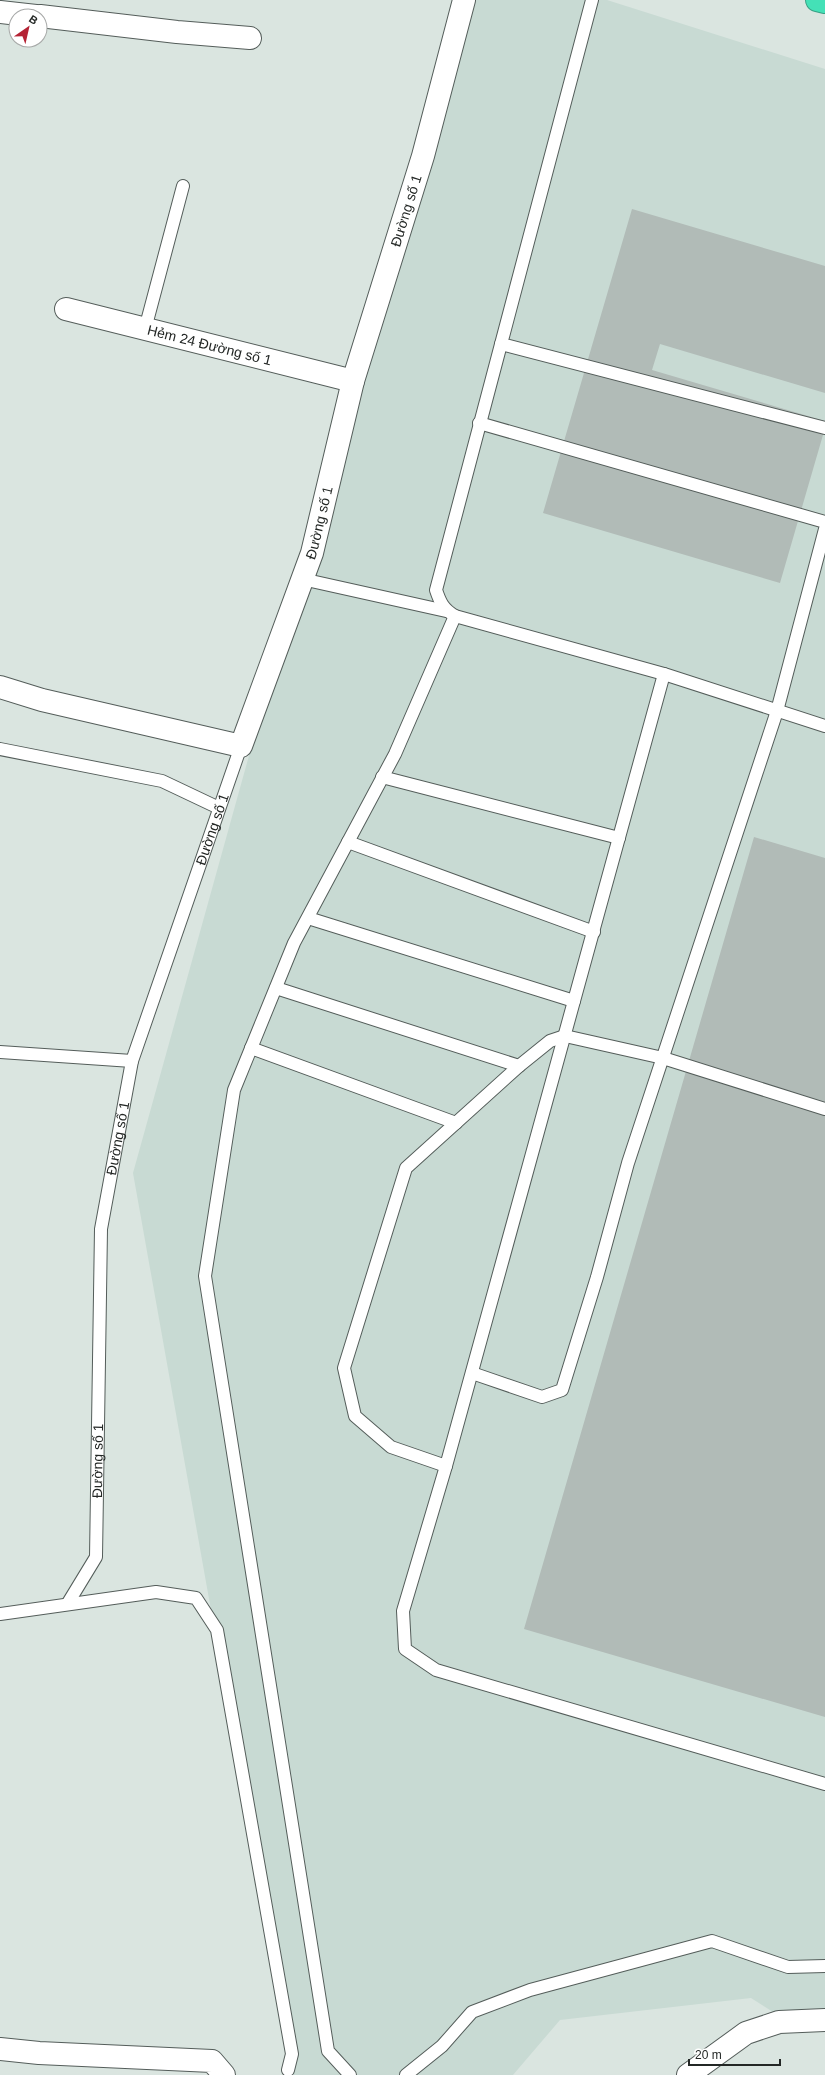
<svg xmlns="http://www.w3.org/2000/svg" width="825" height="2075" font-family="Arial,sans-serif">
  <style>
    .built { fill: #c8dad3 }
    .building { fill: #b1bbb7 }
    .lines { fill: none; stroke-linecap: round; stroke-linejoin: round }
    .lane-casing { stroke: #545d5a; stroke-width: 14 }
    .street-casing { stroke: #545d5a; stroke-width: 24 }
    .highway-casing { stroke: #38a084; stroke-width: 24 }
    .lane { stroke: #fff; stroke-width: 12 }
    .street { stroke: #fff; stroke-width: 22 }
    .highway { stroke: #44e1b7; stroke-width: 22 }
    .labels { text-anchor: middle; stroke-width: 4; stroke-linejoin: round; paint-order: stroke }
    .street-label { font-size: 14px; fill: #232725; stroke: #fff }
  </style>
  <rect width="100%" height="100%" fill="#dae5e0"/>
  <path class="built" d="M459,0H607L825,69V2009L773,2012L751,1998L560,2020L513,2075H294L133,1173Z"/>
  <path class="building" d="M632,209L825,266V393L660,344L652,370L825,421V428L780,583L543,513Z
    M754,837L825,858V1717L524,1629Z"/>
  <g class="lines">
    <defs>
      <g id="lane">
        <path d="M592,0L436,590C440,602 443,609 455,616L664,674L825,726"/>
        <path d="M145,329L183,186"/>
        <path d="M501,344L825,428"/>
        <path d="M479,423L825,522"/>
        <path d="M302,579L446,611"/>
        <path d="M664,674L446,1466L403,1611L405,1649L436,1670L825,1784"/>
        <path d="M0,749L162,781L219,808"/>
        <path d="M382,777L619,838"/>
        <path d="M348,842L594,932"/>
        <path d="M308,918L574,1001"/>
        <path d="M276,988L519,1066"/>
        <path d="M251,1048L456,1123"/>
        <path d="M0,1052L132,1061"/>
        <path d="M472,1373L542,1397L562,1390L597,1277L628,1163L777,711L825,529"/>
        <path d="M446,1466L391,1447L355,1416L344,1368L406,1168L519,1066L550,1041L565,1036L663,1058L825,1109"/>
        <path id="s1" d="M68,1603L96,1557L101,1229L132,1061L241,746"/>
        <path d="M0,1614L156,1592L196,1598L217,1630L292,2054L288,2070"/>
        <path d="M350,2075L328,2051L205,1276L234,1090L294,943L395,754L455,616"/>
        <path d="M406,2075L442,2046L472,2012L530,1990L712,1941L788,1967L825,1966"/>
      </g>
      <g id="street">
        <path d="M0,12L36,16"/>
        <path d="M40,16L177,32L250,38"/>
        <path id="s2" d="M66,309L353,381"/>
        <path id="s3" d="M0,687L42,700L241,746L312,553L353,381L423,156L464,0"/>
        <path d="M0,2049L39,2053L212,2061L224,2075"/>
        <path d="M688,2075L746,2033L779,2022L825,2020"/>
      </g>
      <path id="highway" d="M817,0L825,2"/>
    </defs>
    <use href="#lane" class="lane-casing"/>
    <use href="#street" class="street-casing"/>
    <use href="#highway" class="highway-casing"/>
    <use href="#lane" class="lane"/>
    <use href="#street" class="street"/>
    <use href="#highway" class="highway"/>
  </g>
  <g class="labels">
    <g class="street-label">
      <text dy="5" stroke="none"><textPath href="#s3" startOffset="809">Đường số 1</textPath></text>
      <text dy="5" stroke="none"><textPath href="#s2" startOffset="148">Hẻm 24 Đường số 1</textPath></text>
      <text dy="5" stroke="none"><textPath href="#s3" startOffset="485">Đường số 1</textPath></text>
      <text dy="5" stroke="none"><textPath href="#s1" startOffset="798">Đường số 1</textPath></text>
      <text dy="5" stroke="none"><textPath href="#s1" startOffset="474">Đường số 1</textPath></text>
      <text dy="5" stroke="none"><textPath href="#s1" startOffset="150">Đường số 1</textPath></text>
    </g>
  </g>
  <g transform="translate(28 28) rotate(34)"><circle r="19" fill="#ffffff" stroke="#a7a9a8"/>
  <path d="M0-3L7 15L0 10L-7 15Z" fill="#b52335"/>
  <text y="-6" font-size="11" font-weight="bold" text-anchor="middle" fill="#232725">B</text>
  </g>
  <path d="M689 2059v6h91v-6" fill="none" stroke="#232725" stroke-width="2"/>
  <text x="695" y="2059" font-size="12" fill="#232725" stroke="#ffffff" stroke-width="3" paint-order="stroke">20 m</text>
</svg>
